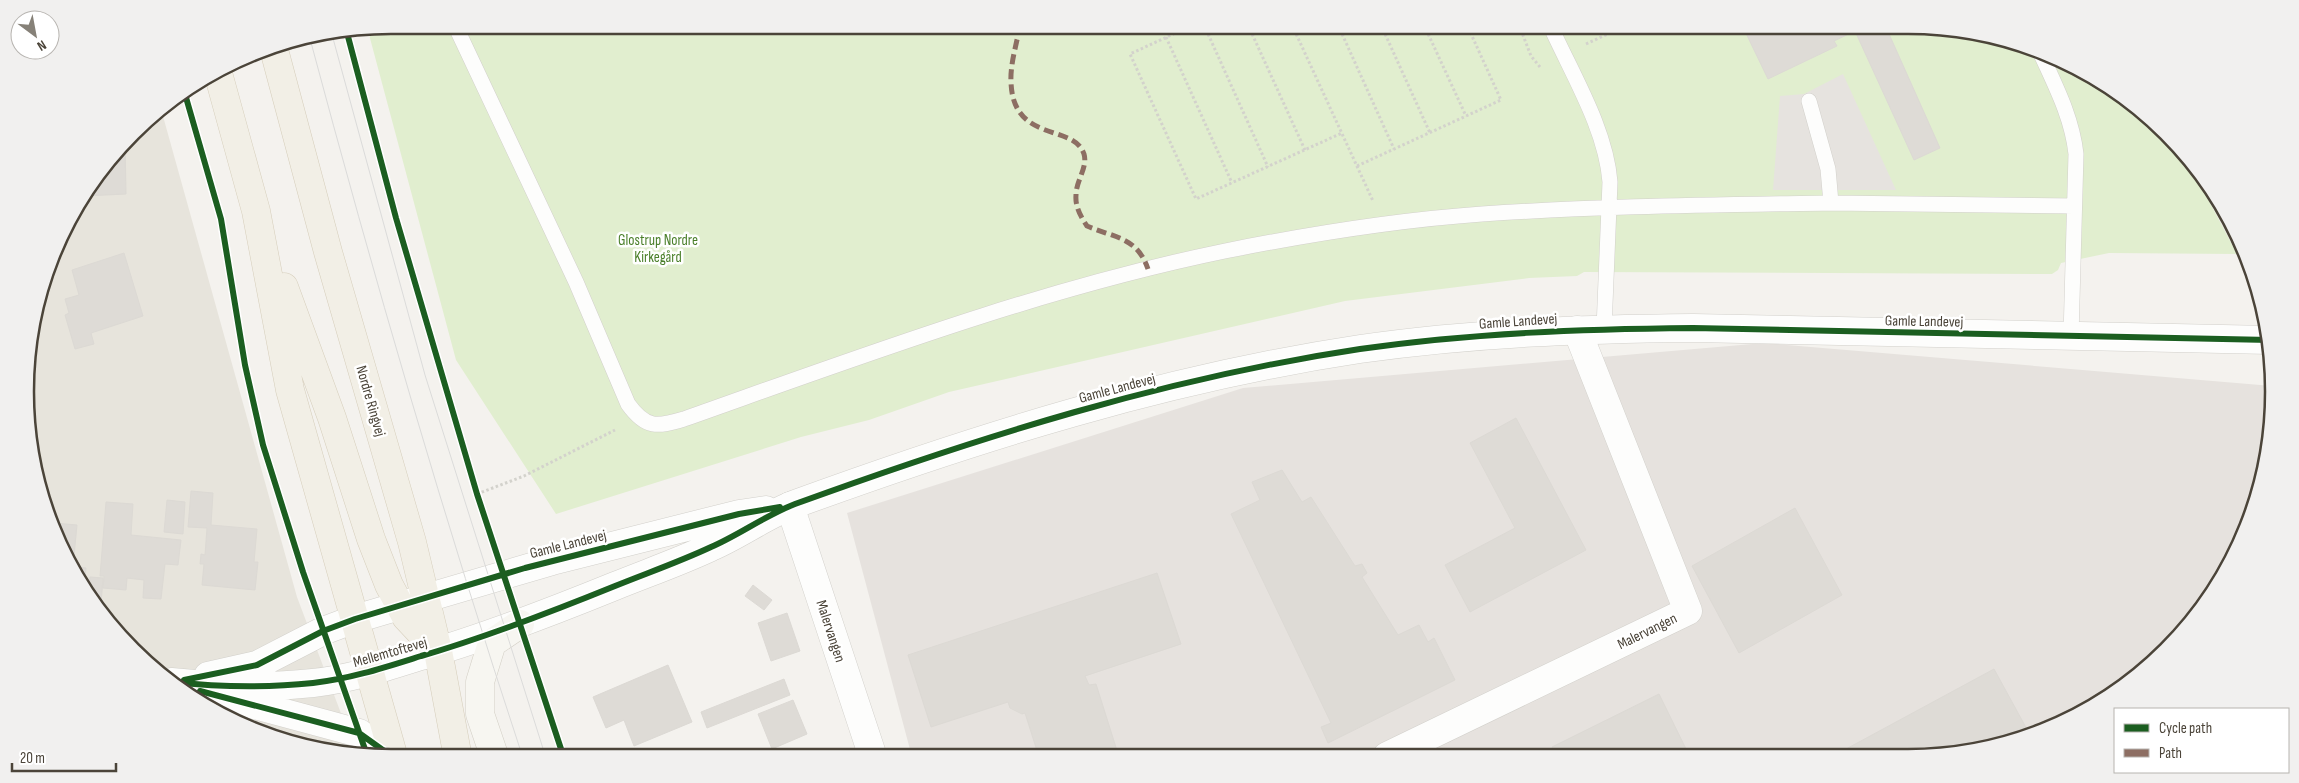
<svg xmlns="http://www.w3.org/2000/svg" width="2299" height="783" font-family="'Sofia Sans Condensed',sans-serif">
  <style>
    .residential { fill: #e7e4dc }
    .industrial { fill: #e6e2de }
    .green { fill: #e1eecf }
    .parking { fill: #e6e3df }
    .building { fill: #dedbd6; stroke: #dcd9d4 }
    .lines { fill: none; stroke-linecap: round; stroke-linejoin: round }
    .service-casing { stroke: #d2d0cb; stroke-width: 16 }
    .minor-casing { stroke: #d2d0cb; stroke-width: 29 }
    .tertiary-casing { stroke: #d2d0cb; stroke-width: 29 }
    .secondary-casing { stroke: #d3cfc5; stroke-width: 29 }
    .primary-casing { stroke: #d6cebb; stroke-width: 29 }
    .path { stroke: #d3d2cc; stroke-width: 3; stroke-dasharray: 2.5 2.5; stroke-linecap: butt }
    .service { stroke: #fdfdfc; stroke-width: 15 }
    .minor { stroke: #fdfdfc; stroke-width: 28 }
    .tertiary { stroke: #fdfdfc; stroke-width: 28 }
    .secondary { stroke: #f7f6f1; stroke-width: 28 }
    .primary { stroke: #f2efe6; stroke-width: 28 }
    .tram { stroke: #dbdbda; stroke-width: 1 }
    .quiet { stroke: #8d6e63; stroke-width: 5; stroke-dasharray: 10 5; stroke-linecap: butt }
    .cycleway-casing { stroke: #fff; stroke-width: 9 }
    .cycleway { stroke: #1b5e20; stroke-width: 6 }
    .labels { text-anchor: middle; stroke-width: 5; stroke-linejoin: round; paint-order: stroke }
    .park-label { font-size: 15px; fill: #4a7f2a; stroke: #fff }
    .street-label { font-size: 15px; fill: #4b4439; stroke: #fff }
    .rim { fill: none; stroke: #4b4439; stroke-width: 2.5 }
  </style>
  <rect width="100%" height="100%" fill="#f4f2ee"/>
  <path class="residential" d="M161,109L297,597L356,753L297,746L188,696L133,651L87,595L37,486L26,416L28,344L63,229L101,168L150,116Z
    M2181,148L2225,208L2254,273L2257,285H2254Z"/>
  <path class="industrial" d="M1764,343L2272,386L2273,415L2262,486L2225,575L2149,667L2069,720L1956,755L912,757L847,513L1243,388Z"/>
  <path class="green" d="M392,25H1908L2002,37L2069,63L2130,101L2181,148L2237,254L2109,253L2061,263L2058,270L2052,274L1584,272L1577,276L1529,278L1345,301L949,392L869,420L801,437L556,514L456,360L367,27Z"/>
  <path class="parking" d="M1843,74L1896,190H1773L1780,96L1804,94Z"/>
  <path class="building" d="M1742,25H1885L1940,148L1914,160L1855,31L1834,41L1837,46L1768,79Z
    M125,142L126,194L84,196L101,168Z
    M124,253L143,316L91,333L94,344L75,349L65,315L69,313L65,299L79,295L72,270Z
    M1516,418L1586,550L1470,612L1445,565L1515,528L1470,443Z
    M1282,470L1302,502L1311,497L1355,566L1362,564L1367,573L1362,577L1398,635L1419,625L1428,642L1434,638L1455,680L1328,743L1321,727L1331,723L1231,514L1260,500L1252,482Z
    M191,491L213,493L211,525L257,529L254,562H258L255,590L202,585L204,564H200L201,554L205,555L207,528L188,527Z
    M167,500L185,502L183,534L164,532Z
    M106,502L133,504L131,535L181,540L178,565L165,564L161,599L143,598L144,580L127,578L126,590L103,588L104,576H100Z
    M1795,508L1842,595L1739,653L1692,566Z
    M54,523L77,525L73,566Z
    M74,567L86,568L84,588Z
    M1157,573L1181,644L1085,676L1089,685L1096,684L1119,757H1039L1025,713L1022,714L1010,708L1008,702L931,727L908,655Z
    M90,577L103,578L101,604L93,603L89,597Z
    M753,585L772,600L764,610L745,596Z
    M787,613L800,651L771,661L758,623Z
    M668,665L692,722L634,746L624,720L606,728L593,697Z
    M1994,669L2029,733L1956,755H1835Z
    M784,679L790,695L707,728L701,712Z
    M1659,694L1689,755L1557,756L1552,747Z
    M793,700L807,734L772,749L758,714Z"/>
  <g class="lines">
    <defs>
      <path id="service" d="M455,25L576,282L628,404C646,429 657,427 684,419C862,356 1040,289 1225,251C1310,234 1397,220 1482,214C1598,206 1715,205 1831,203
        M1550,25C1572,74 1606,129 1610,182L1604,329
        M2040,52C2055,85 2072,117 2076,154L2071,337
        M1809,101L1828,169L1831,203L2074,206"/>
      <path id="minor" d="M790,506L873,757
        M1387,756L1688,611L1577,330"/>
      <path id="tertiary" d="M208,676L257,665L323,631L355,619L552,561L739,514L766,510
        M171,682C219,687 266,688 313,683C350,679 386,667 421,656C487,637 551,612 615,586C647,573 679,562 711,547C739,535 766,515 795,504C979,437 1167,378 1360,349C1471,333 1582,329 1693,328L2270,340
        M221,696L359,733L394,758"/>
      <path id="secondary" d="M495,758L480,714V682L492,643L520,624"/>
      <path id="primary" d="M273,46L328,252L412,542L438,651L458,758
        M218,73L256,211L290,390L394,758
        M284,287L332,418L371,539L389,585L406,617L437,650"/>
    </defs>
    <use href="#service" class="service-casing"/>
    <use href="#minor" class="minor-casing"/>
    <use href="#tertiary" class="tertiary-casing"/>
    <use href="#secondary" class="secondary-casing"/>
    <use href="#primary" class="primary-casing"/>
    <path class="path" d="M1193,25L1130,54L1196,199L1342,133
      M1204,25L1268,167
      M1248,25L1305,150
      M1292,25L1373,201
      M1338,25L1394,149
      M1381,25L1430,133
      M1424,25L1466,116
      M1519,25L1531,56L1540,67
      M1166,37L1232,183
      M1586,44L1627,25
      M1357,166L1501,100L1467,25
      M477,494L524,476L615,430"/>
    <use href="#service" class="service"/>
    <use href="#minor" class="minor"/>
    <use href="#tertiary" class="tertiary"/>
    <use href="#secondary" class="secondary"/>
    <use href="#primary" class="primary"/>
    <path class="tram" d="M331,31L425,375L546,758
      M309,35C374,278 444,519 523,758"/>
    <path class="quiet" d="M1020,25C1017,43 1010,64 1011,82C1013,144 1074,123 1084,154C1088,167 1076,181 1076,195C1075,207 1081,217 1087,226C1115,238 1137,237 1148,269"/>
    <defs>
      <path id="cycleway" d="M346,29L396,218L477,494L564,758
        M185,94L221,219L245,365L263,445L303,572L367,755
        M184,680L257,665L323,631L355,619L525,568L739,514L780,507
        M171,682C219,687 266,688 313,683C350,679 386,667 421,656C487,637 551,612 615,586C647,573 679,562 711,547C739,535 766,515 795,504C979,437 1167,378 1360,349C1471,333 1582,329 1693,328L2270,340
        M200,691L359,733L394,758"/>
    </defs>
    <use href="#cycleway" class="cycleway-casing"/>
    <use href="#cycleway" class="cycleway"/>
  </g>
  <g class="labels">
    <g class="park-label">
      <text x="658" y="245">Glostrup Nordre<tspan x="658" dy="17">Kirkegård</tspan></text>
    </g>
    <g class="street-label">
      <text transform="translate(1518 321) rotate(-4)" y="5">Gamle Landevej</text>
      <text transform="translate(1924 321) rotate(1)" y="5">Gamle Landevej</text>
      <text transform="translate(1117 388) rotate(-15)" y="5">Gamle Landevej</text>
      <text transform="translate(371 401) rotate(74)" y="5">Nordre Ringvej</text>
      <text transform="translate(568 544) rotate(-14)" y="5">Gamle Landevej</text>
      <text transform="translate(831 631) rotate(72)" y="5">Malervangen</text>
      <text transform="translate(1647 631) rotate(-26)" y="5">Malervangen</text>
      <text transform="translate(390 652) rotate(-16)" y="5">Mellemtoftevej</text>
    </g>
  </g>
  <path d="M0 0H2299V783H0ZM391 34H1908A357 357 0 0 1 2265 391V392A357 357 0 0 1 1908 749H391A357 357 0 0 1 34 392V391A357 357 0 0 1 391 34Z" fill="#f1f0ef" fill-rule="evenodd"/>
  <path class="rim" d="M391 34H1908A357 357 0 0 1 2265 391V392A357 357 0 0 1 1908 749H391A357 357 0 0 1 34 392V391A357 357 0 0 1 391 34Z"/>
  <rect x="2114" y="708" width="175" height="65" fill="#ffffff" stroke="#b7b4b0"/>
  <rect x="2124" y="724" width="25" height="8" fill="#1b5e20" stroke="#b7b4b0"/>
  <text x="2159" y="733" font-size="15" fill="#4b4439">Cycle path</text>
  <rect x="2124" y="749" width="25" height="8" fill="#8d6e63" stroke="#b7b4b0"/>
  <text x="2159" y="758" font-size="15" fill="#4b4439">Path</text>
  <g transform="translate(35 35) rotate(148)"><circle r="24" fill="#ffffff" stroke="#b7b4b0"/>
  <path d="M0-4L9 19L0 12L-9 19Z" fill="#868178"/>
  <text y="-8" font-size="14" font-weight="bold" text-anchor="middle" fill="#4b4439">N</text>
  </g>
  <path d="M12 763v8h104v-8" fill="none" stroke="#4b4439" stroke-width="2.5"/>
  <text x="20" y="763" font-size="15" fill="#4b4439" stroke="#ffffff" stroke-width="4" paint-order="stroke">20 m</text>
</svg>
